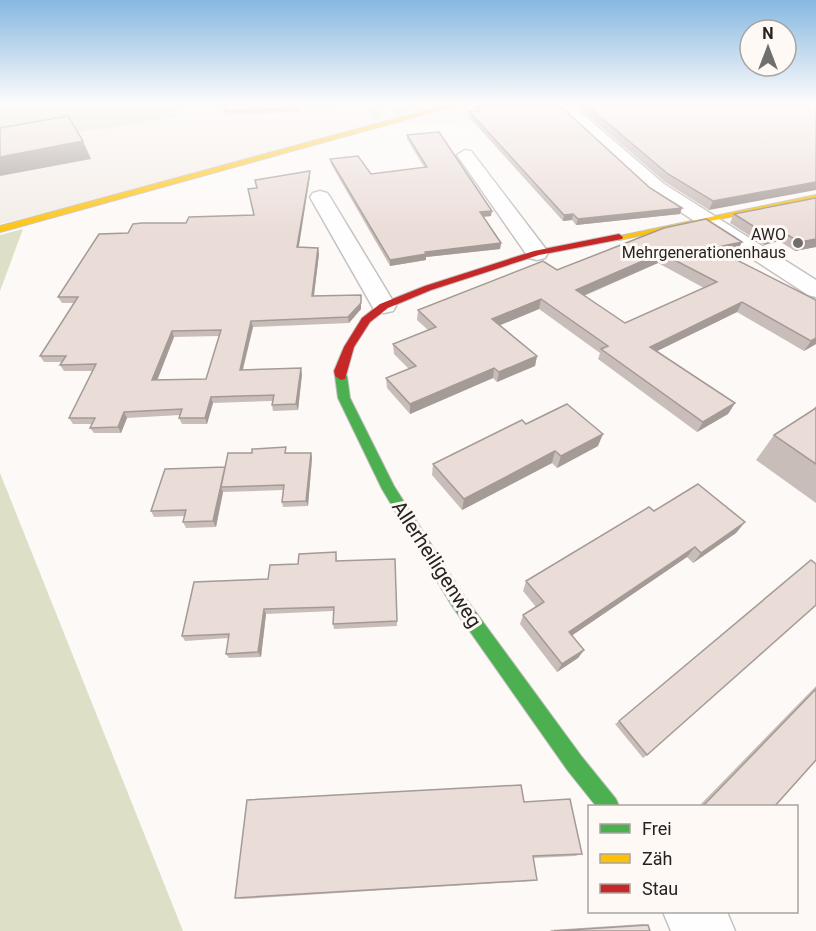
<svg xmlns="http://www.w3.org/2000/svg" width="816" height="931" font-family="Roboto,sans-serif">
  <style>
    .built { fill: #f3ece6 }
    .green { fill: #dde0c7 }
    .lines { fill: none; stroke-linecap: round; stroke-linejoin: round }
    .street-casing { stroke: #c4c2c1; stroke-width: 3 }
    .fast-casing { stroke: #c4c2c1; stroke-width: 2 }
    .slow-casing { stroke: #c4c2c1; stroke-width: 2 }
    .jam-casing { stroke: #c4c2c1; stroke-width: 2 }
    .street { fill: #fffefe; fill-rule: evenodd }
    .fast { fill: #4caf50; fill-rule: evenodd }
    .slow { fill: #ffc107; fill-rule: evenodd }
    .jam { fill: #c62828; fill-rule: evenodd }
    .wall { fill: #c9bdb9; fill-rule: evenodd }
    .shaded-wall { fill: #a49a96 }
    .building { fill: #eadcd7; stroke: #a49a96; stroke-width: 1.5; fill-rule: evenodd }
    .poi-dot { fill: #716f6d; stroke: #fef9f5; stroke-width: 2 }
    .labels { text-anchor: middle; stroke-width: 6; stroke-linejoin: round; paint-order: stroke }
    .far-poi-label { font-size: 16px; fill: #262423; stroke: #fef9f5; text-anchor: end }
    .street-label { font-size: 20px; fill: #262423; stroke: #fef9f5 }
  </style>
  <rect width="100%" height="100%" fill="#fcf9f7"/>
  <path class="built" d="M179,104H369L373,120L377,107L392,106L395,115L436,104H552L565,117L395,125L0,224V145L176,117Z"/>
  <path class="green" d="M0,104H179L176,117L0,145Z
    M369,104H436L395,115L392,106L377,107L380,118L373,120Z
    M23,229L0,291V235Z
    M0,473L183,931H0Z"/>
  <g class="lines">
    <defs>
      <path id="street" d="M555,104H571L664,184L816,280V297L808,295L650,192Z
        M465,150L471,151L545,248L548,253L545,258L537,260L529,258L457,155Z
        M320,191L327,193L330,197L396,306L393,311L384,313L375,311L372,306L310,197L313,193Z
        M663,912H727L735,931H671Z"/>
      <path id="fast" d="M341,372L347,376L350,398L394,486L464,596L582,757L616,799L619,806H596L568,771L452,606L382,489L338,398L335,376Z"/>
      <path id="slow" d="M450,104H461L0,232V226Z
        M816,195V199L619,240L615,237Z"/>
      <path id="jam" d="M619,234L623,237L622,239L539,255L431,290L388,308L370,322L354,347L345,379L341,380L335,376L334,371L344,347L362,318L380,304L425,286L534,251Z"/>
    </defs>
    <use href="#street" class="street-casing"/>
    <use href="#fast" class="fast-casing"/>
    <use href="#slow" class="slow-casing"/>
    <use href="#jam" class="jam-casing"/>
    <use href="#street" class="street"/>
    <use href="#fast" class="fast"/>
    <use href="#slow" class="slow"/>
    <use href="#jam" class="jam"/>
  </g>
  <path class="wall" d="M226,104H333V106L300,108V112L225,115L224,111Z
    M578,104H816L709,210L665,182L578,107Z
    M476,107L680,214L576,225L572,220L563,221L468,116L469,111H476Z
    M407,135L491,216L483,217L501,243L500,249L426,257V260L390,266L331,164L330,159L371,174L424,167L407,139Z
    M310,171V176L298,247L319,254L314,296L361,295V309L349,323L253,327L243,370L302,374L298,410L273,411L272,405V401L213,403L207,424H182L179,418L180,415L127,418L121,433H94L90,428L92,424H73L69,418L93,371H64L60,365L62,362H44L40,356L74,303H62L58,297L128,233L186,223L254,215L257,188ZM219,336L206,379L157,380L174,337Z
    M816,198V247L795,251L779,241L764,245L730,223L734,214Z
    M664,228L742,242L737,251L725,254L816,344L804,351L737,312L657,351L735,403L728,414L697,432L598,359L600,353L539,309L500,325L537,356L535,366L497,382L493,378L410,414L387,388L386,378L409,369L394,354L393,344L428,330L417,320L418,310L557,270ZM658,263L704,288L625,323L584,296Z
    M816,406V503L756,460L774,435L812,411Z
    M598,446L557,468L552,463L462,510L432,475L433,464Z
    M287,453H311L312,458L308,506L283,507L282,502L283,490L223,492L216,527L186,528L183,522L185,516L154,517L151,511L225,467Z
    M654,511L745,522L736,533L693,563L687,557L572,635L584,650L578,658L557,672L520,624L523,615L536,607L523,591L526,581Z
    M337,557V561L395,559L397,626L334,629L333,624V611L266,614L261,657L229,658L226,654L229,638L185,641L182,636L268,579L298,564Z
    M816,686V760L774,807H698Z
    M619,721L647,755L643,758L615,724Z
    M524,802L582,854L575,856L533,858L537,880L532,881L242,899L235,898Z
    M643,924L648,925L650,931H551L550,930Z"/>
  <path class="shaded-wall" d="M83,141L91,159L0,176V157Z
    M310,171V176L298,252L297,247Z
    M816,182V190L709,210L713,201Z
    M682,208L680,214L576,225L578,219Z
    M492,211L491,216L479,217L480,212Z
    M573,214L572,220L563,221L564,215Z
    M784,233L779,241L764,245L769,236Z
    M816,239V247L795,251L800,242Z
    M742,242L737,251L709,258L713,248Z
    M501,243L500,249L426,257V260L390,266V260L425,252Z
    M318,248L319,254L313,302L312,296Z
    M661,253L658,263L573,300L576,290Z
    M541,299L539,309L491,329L492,319Z
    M742,302L737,312L645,357L650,347Z
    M361,303V309L349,323L348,317Z
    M251,321L253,327L241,376L240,370Z
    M172,331L174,337L155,386L152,380Z
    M816,338V344L804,351L811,341Z
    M537,356L535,366L497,382L499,372Z
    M301,368L302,374L298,410L296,404Z
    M494,368L493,378L410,414V404Z
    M211,397L213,403L207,424L205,418Z
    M735,403L728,414L697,432L703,422Z
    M124,412L127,418L121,433L118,427Z
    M603,434L598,446L557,468L561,456Z
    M555,451L552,463L462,510L464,499Z
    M311,453L312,458L308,506L306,501Z
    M221,487L223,492L216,527L213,521Z
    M745,522L736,533L693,563L701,553Z
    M695,547L687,557L564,641L569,632Z
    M264,609L266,614L261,657L258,652Z
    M584,650L578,658L557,672L562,664Z"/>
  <path class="building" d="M226,104H300V108L224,111Z
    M533,104H558L650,188L682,208L578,219L573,214L564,215L469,111H479L476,107Z
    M585,104H816V182L713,201L668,174Z
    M68,116L83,141L0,157V128Z
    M439,132L492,211L480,212L501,243L425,252L426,254L390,260L330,159L358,156L371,174L427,167L407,135Z
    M310,171L297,247L318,248L312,296L361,295V303L348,317L251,321L240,370L301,368L296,404L272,405L274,395L211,397L205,418H179L182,409L124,412L118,427L90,428L95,418H69L96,364L60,365L66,356H40L78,297H58L99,234L128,233L133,224L142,223H186L189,217L254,215L248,189L257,188L255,180ZM221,330L206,379L152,380L172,331Z
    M816,198V239L800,242L784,233L769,236L734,214Z
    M706,219L742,242L713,248L816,300V338L811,341L742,302L650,347L735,403L703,422L601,349L608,346L541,299L492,319L537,356L499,372L494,368L410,404L386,378L416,366L393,344L436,327L418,310L543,261L557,270L664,228ZM661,253L717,282L625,323L576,290Z
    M567,404L603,434L561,456L555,451L464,499L433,464L522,420L526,424Z
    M816,408V464L774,435Z
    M286,447L285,453H311L306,501L282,502L284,485L221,487L228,453H252V449Z
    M225,467L213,521L183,522L186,510L151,511L165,469Z
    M698,484L745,522L701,553L695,547L569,632L584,650L562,664L523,615L544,602L526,581L649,507L654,511Z
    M336,552V561L395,559L397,621L333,624L334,607L264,609L258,652L226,654L229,634L182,636L194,582L268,579L270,565L298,564L299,554Z
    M811,560L816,564V605L647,755L619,721Z
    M816,689V760L774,807H702Z
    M521,785L524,802L570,799L582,854L533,856L537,880L235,898L247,800Z
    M648,925L650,931H554Z"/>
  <linearGradient id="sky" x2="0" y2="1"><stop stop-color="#86b8e1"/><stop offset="0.44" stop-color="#fefcfb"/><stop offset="1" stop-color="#fefcfb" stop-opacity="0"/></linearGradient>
  <rect width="816" height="235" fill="url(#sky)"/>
  <circle class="poi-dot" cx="798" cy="243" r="6"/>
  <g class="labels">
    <g class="far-poi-label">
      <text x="786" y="240">AWO<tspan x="786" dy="18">Mehrgenerationenhaus</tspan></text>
    </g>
    <g class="street-label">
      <text transform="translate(437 564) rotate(57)" y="7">Allerheiligenweg</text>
    </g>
  </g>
  <rect x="588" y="805" width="210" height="108" fill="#fef9f5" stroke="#a8a4a1" stroke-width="1.5"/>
  <rect x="600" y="824" width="30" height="9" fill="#4caf50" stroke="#a8a4a1" stroke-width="1.5"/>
  <text x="642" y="835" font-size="18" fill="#262423">Frei</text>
  <rect x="600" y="854" width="30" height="9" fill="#ffc107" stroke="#a8a4a1" stroke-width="1.5"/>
  <text x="642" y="865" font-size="18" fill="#262423">Zäh</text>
  <rect x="600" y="884" width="30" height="9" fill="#c62828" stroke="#a8a4a1" stroke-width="1.5"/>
  <text x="642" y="895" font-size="18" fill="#262423">Stau</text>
  <g transform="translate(768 48)"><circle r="28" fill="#fef9f5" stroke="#a8a4a1" stroke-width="1.5"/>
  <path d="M0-4.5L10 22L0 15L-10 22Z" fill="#716f6d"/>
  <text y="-9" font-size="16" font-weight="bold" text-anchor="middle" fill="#262423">N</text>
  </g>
</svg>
